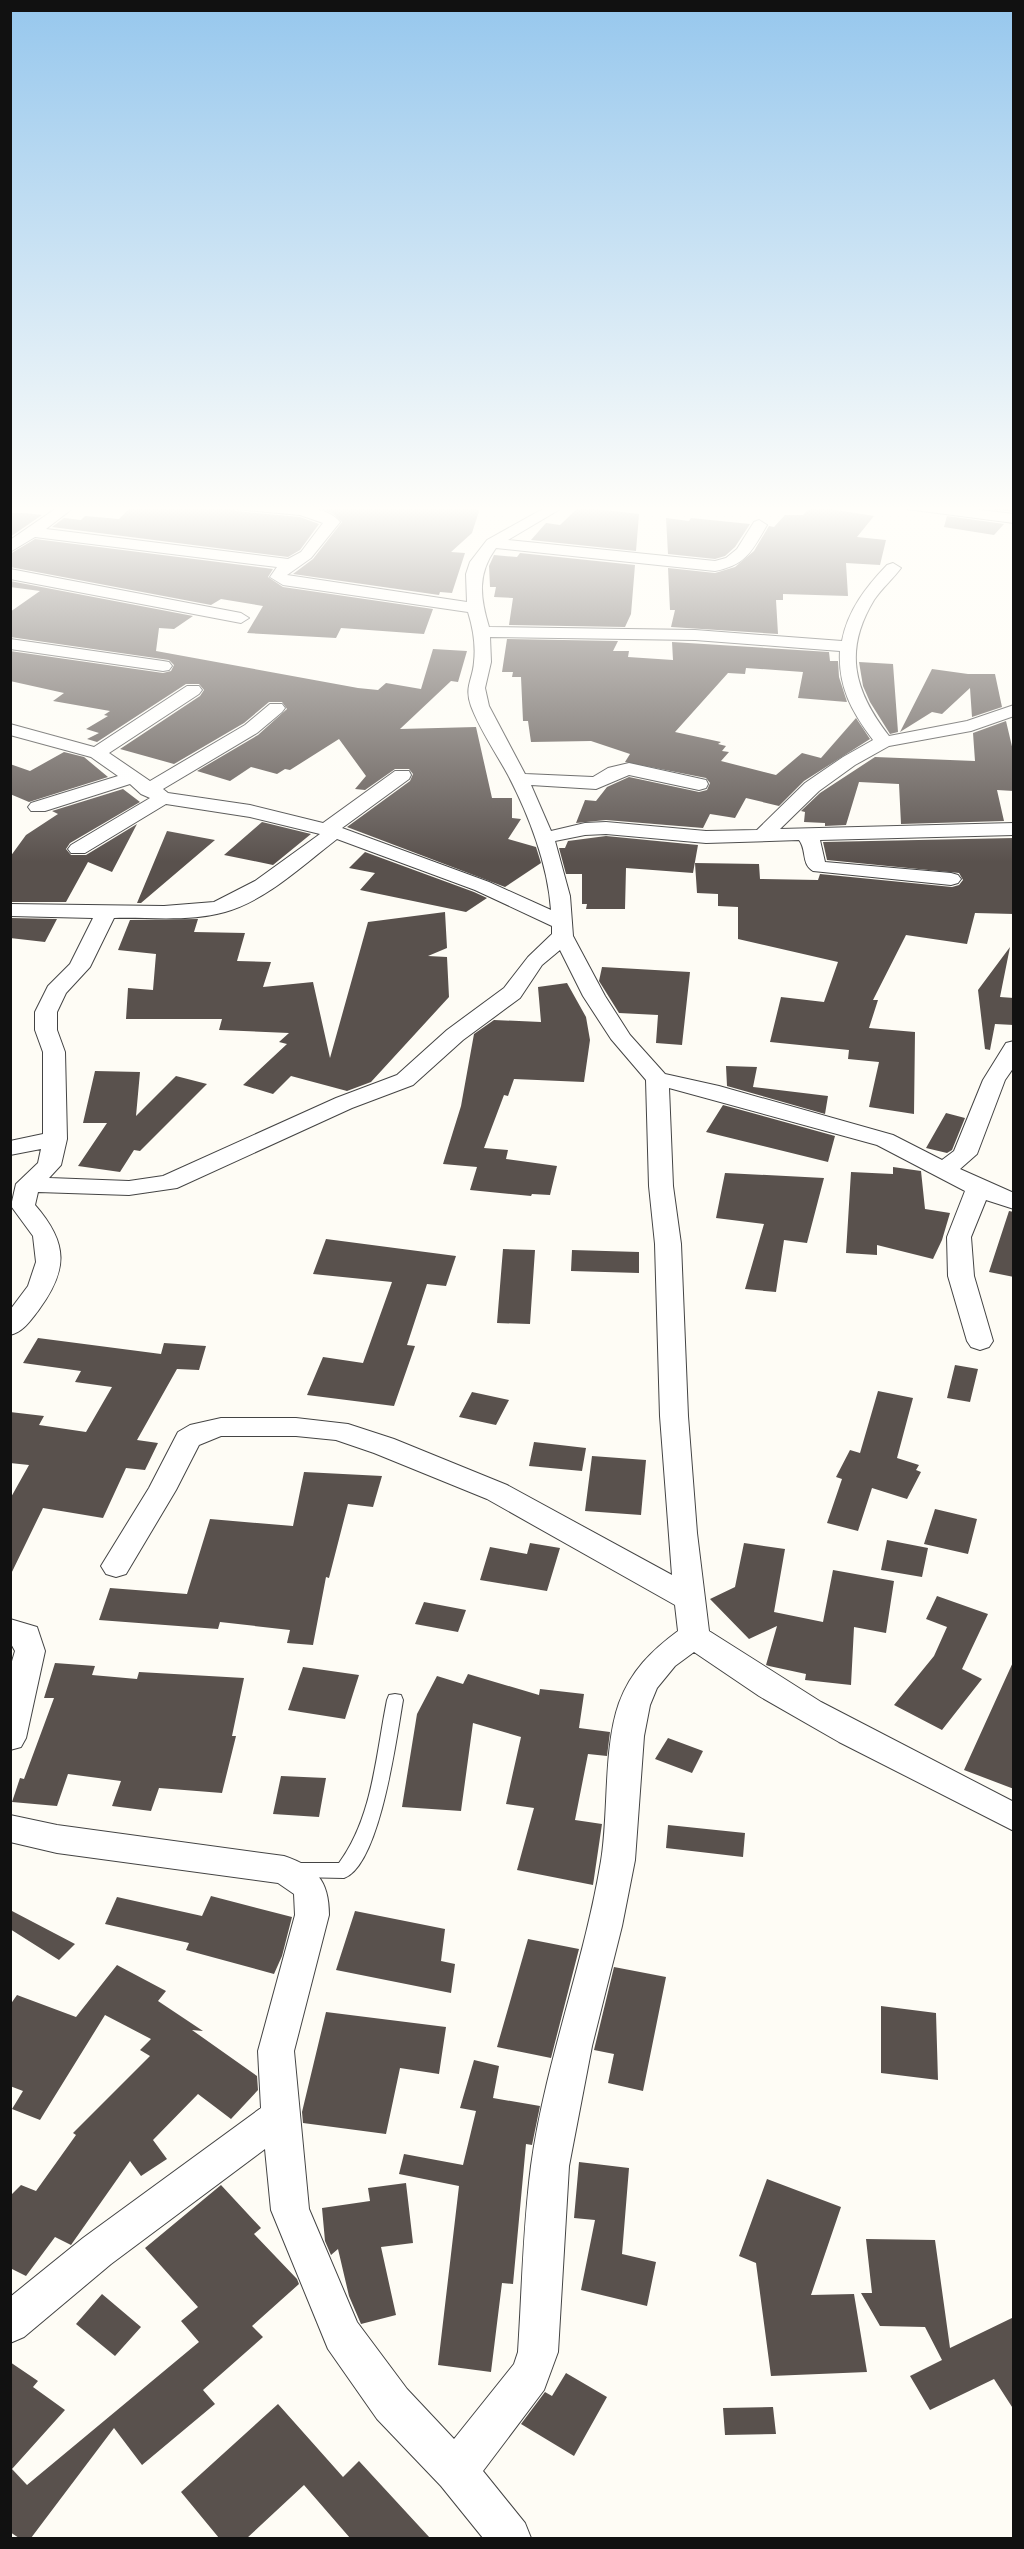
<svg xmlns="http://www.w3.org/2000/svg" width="1024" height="2549" font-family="'Roboto Serif',serif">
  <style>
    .building { fill: #59514d }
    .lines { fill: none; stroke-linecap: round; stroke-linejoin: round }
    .service-casing { stroke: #444; stroke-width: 2 }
    .minor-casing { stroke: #444; stroke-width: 2 }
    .service { fill: #fff; fill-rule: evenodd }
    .minor { fill: #fff; fill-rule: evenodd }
  </style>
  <rect width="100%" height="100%" fill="#fefcf5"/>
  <path class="building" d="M140,505H227L236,511L300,517L319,524L300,550L288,557L52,527L64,518L81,520L85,516L119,519L131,507L136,508Z
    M308,505H403L422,508L425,505H457L480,508L472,533L451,552L465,553L452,593L440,592L439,595L293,574L313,559L342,522L332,513Z
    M955,505H1014V512Z
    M811,506L874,516L857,537L886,540L880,565L846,563L848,596L783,594V600H776L778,634L671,627L675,610H670L668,568L715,573L735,567L754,551L769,526L774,527L785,515H803Z
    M579,507L639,514L636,551L531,540L546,523L560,525Z
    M10,513H25L42,515L10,537Z
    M947,516L1004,524L994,535L944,527Z
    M666,518L689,521L691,518L750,524L735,547L725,556L715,559L668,554Z
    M35,539L273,569L268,577L283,587L433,609L424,634L341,628L336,638L247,633L263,606L221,599L211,605L10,567V554Z
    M520,553L635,565L631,614L625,627L509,625L513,598L494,597L496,587H490L489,566L494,555L517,557Z
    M10,581L193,616L174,629L159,628L156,651L358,688L378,690L386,683L421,689L433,649L467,651L458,682L451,681L400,729L476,727L492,798H512V818L521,819L508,839L536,847L541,863L505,887L347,827L410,781L413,774L409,769H395L365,790L355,789L366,776L339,739L290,770L285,769L277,774L251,767L230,781L197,771L258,735L287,709L282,702H269L244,723L174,764L120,749L200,696L204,690L199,684H186L97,742L87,739L99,733L86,729L108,716L104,715L110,711L53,701L64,693L10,681V651L163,673L171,671L174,665L169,660L10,637V612L40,591L10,587Z
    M507,639L618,641L613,651H629L628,657L673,660L672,642L829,652L830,661H838L839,677L847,702L798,698L803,672L746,668L745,674L728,673L675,732L721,742L718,744L726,746L722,751L729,752L721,761L776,775L802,753L821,758L856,718L870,739L804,781L779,806L746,798L735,818L710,814L703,828L606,820L576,823L585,800L596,801L607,787L629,777L699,792L707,790L710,783L706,778L625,762L630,754L591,741L531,742L528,721H523L521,677H512L513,672H502Z
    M859,662L893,664L898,732L890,734L870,702L863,686Z
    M932,669L968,674H995L1002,707L972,717L970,688L942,714L932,712L900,732Z
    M1006,721L1014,755V791L997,790L1004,821L901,824L899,784L859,782L846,825L825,826V823L804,822L805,812L801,811L820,793L875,757L975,761L973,733Z
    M64,752L84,757L108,777L29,802L10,794V764L30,771Z
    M123,789L140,802L70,843L66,849L71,855H86L137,824L112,872L88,862L66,902H10V857L26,835L58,814L52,811Z
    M262,822L311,834L273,865L224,855Z
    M167,831L215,840L141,903H137Z
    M606,836L698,845L693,873L626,868L625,909H586L587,904H582V874H566L559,848H565L568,841Z
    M1014,838V914L975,913L967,944L906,935L873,1000H878L869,1028L915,1032L914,1114L869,1107L879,1062L848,1059L849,1050L770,1042L781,997L824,1002L838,962L738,939V907L718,906V894L697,893L695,863L759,864L760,879L818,880L820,874L952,887L959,885L963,880L959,873L827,860L823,842Z
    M365,852L474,892L487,898L466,912L360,890L375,873L349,868Z
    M445,912L447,948L428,956L447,957L449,997L371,1082L347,1091L291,1076L273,1094L243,1085L287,1044L279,1042L289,1033L219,1030L222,1019H126L128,988L153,990L156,954L118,950L130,920L198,919L194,932L245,933L237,961L271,962L263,987L313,982L330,1058L368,922Z
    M10,918L57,919L45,942L10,938Z
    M1010,947L1000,997L1014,998V1025L995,1024L990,1050L985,1049L978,990Z
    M602,967L690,972L682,1045L656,1043L658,1015L619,1013L599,981Z
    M567,983L586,1017L590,1040L584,1082L514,1079L508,1096L504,1095L484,1148L508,1150L506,1159L557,1166L550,1195L532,1194L531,1196L470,1190L477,1167L443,1164L461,1106L474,1034L494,1020L541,1022L538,987Z
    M726,1066L757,1067L753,1087L828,1096L825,1114L727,1086Z
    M95,1071L140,1072L136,1116L176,1076L207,1084L140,1151L134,1150L120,1172L78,1166L107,1123H83Z
    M723,1105L835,1136L828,1162L706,1132Z
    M946,1113L965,1118L952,1150L947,1153L926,1148Z
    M893,1167L921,1171L925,1209L950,1213L942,1240L933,1259L877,1245V1255L846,1253L851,1172L893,1174Z
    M725,1173L824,1178L807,1243L784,1240L776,1292L745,1289L764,1224L716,1218Z
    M1009,1211L1014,1212V1277L989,1272Z
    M326,1239L456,1256L446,1286L427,1284L407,1345L415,1346L394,1406L307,1395L323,1357L363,1363L392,1282L313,1274Z
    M503,1249L535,1250L530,1324L497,1323Z
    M572,1250L639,1252V1273L571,1271Z
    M38,1338L161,1354L164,1343L206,1346L199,1370L177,1369L137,1440L158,1443L145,1470L126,1468L103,1518L43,1508L10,1576V1499L29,1465L10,1463V1412L44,1416L39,1425L86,1432L112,1387L75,1382L81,1371L23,1363Z
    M955,1365L978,1369L970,1402L947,1398Z
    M878,1391L913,1398L897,1458L919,1465L916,1470L921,1472L907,1499L872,1488L858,1531L827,1523L842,1479L836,1477L850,1450L860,1453Z
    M472,1392L509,1400L496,1425L459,1417Z
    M534,1442L586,1448L582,1471L529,1466Z
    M592,1456L646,1460L641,1515L585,1511Z
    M304,1472L382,1476L373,1507L348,1504L329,1578L326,1577L313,1645L287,1643L290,1630L220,1622L218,1629L99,1620L110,1588L187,1594L210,1519L293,1526Z
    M935,1509L977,1519L968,1554L924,1544Z
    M887,1540L928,1548L922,1577L881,1570Z
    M530,1543L560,1548L547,1591L480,1580L490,1547L527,1554Z
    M744,1543L785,1549L774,1612L823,1622L833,1570L894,1581L886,1633L854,1627L851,1685L805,1680L806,1674L769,1666L766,1665L777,1626L749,1639L710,1599L735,1587Z
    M937,1596L988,1614L962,1669L982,1679L942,1730L894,1705L934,1656L947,1627L926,1619Z
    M424,1602L466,1610L458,1632L415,1624Z
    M1014,1660V1789L964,1770Z
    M55,1663L95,1666L92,1675L137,1679L139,1672L244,1678L232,1736H236L222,1793L159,1788L151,1811L112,1806L121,1781L68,1774L57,1806L12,1802L20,1778L24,1779L54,1698H44Z
    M303,1667L359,1675L345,1719L288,1710Z
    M468,1674L539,1695L540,1689L584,1694L579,1728L610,1732L607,1756L588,1754L575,1820L602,1824L593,1885L517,1870L534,1808L506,1804L521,1737L473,1723L461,1811L402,1807L417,1714L437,1676L463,1684Z
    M668,1738L703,1751L692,1773L655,1759Z
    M281,1776L326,1778L319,1817L273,1814Z
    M668,1825L745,1833L743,1857L666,1848Z
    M211,1896L292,1917L282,1956L274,1974L186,1950L189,1943L105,1924L117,1897L202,1916Z
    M12,1911L75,1944L59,1960L10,1929Z
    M355,1911L445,1929L441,1961L455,1964L451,1993L336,1970Z
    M528,1939L579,1949L551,2058L497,2047Z
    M117,1965L166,1991L158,2001L203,2031L192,2030L257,2076L258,2090L231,2119L198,2094L153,2140L167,2159L141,2176L130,2161L71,2245L55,2237L26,2276L10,2268V2196L21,2185L36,2191L76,2135L73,2133L150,2056L140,2050L151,2039L105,2015L40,2120L12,2109L23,2091L10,2086V2005L17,1995L76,2017Z
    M614,1967L666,1977L643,2091L608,2083L614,2054L594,2050Z
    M881,2006L936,2013L938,2080L881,2073Z
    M326,2012L446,2027L439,2074L400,2068L386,2134L303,2123L302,2112Z
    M474,2060L499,2066L493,2098L540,2106L532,2145L526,2144L513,2284L502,2283L491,2372L438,2365L459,2186L399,2174L404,2154L463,2165L476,2111L460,2108Z
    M579,2162L629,2168L622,2254L656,2262L647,2306L581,2290L595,2220L574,2218Z
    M767,2179L841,2207L811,2295L854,2294L867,2372L771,2376L756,2263L739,2256Z
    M406,2183L413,2243L381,2247L396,2315L361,2324L349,2296L338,2249L331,2255L325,2241L322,2208L370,2201L368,2188Z
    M221,2185L261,2228L254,2234L297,2279L299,2284L252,2326L263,2337L203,2390L215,2404L142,2465L114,2428L31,2538H19L10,2532V2362L38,2381L33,2387L65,2410L12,2469L27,2485L199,2342L181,2321L198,2307L145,2248Z
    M866,2239L935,2240L950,2348L1014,2317V2410L994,2379L930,2410L910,2376L942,2360L925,2327L880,2326L861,2293H872Z
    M102,2294L141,2327L115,2356L76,2324Z
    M566,2373L607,2397L574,2456L521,2424L545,2392L552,2396Z
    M278,2404L343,2477L359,2461L430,2538H350L304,2485L247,2538H219L181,2492Z
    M773,2407L776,2434L725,2435L723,2408Z"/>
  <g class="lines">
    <defs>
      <path id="service" d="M630,505H678L679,506L675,508L634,507Z
        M395,1694L401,1695L403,1700C397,1735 380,1866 344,1878L295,1877L289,1875L286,1870L289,1865L295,1863H339C373,1817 376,1754 387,1700L389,1695Z"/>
      <path id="minor" d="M61,505H77L46,529L288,559L301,552L323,523L300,515L236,509L229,505C256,503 321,499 340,522L311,558L287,575L467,602L466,574L470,562L487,540L550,505H567L508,540L715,561L726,558L737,549L754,522L759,520L767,525C752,551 746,565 715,571L496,548C477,574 480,597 489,627L695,630L842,641C848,610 866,587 887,565L893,563L901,568C893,579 882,588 874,600C843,651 854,691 889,736L967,721L1014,705V716L971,731L889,746L855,765L819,791L780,829L1014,823V835L820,840L825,862L951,873L958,875L961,879L958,883L951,885L813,871C801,864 807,850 799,840L706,843L606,834L585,835L555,841L570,896L573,936L605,996L630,1035L665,1074L719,1086L893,1135L942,1160L954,1151L983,1080L1006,1043L1014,1041V1067L1005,1080L977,1154L960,1169L1014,1193V1209L986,1200L971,1237L974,1276L993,1341L989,1347L980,1350L971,1347L967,1341L948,1276L947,1237L965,1191L877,1145L669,1088L673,1186L681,1244L688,1416L697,1533L709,1631L821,1702L1014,1802V1831L839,1742L759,1696L694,1652L675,1666L657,1688L650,1705L644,1736L635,1860L622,1926L592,2046L569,2166L558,2352L544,2390L483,2471L525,2523L531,2538H483L441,2486L377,2419L328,2349L271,2210L265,2149L111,2264L24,2337L10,2343V2297L83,2238L261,2108L258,2051L295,1915L294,1894L278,1883L57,1853L10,1842V1815L57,1825L284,1856C316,1867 329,1880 329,1915L294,2051L309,2209L357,2322L407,2389L454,2439L514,2364L518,2352C522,2291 523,2227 531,2166C545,2063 584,1964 601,1861C609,1813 603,1748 619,1703C631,1671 651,1651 678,1631L675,1605L487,1499L374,1453L336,1440L296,1436H221L199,1445L176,1490L126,1574L116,1577L106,1574L101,1566L149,1488L178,1432L190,1425L221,1418H296L348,1424L394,1439L507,1485L672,1575L660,1416L655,1244L649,1186L646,1080L611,1039L583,996L560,950L542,965L520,998L463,1040L413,1085L352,1108L177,1188L129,1195L38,1192L35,1205C69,1244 68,1270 38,1311C30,1321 23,1332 10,1335V1310L28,1286L36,1262L33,1236L11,1206L16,1184L38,1163L41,1149L10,1155V1141L43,1134V1052L35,1030V1012L48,986L70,964L93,918L10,916V904L164,906L214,902L255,881L320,834L250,817L166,804L85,853H71L68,849L71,845L150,798L141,794L130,784L45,811H31L28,807L31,803L118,776L91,757L10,735V724L94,747L187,686H199L202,690L199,694L109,753L150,781L245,725L270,704H282L285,708L282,712L257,733L163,789L168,793L250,805L323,823L395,771H409L411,775L409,779L342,828L489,882L551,910C548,865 529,815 508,775C496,753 480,730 471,706C464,687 473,679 474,662C476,645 473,628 468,612L283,585L270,577L277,567L35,537L10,552V540ZM490,637L695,640L840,651C838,687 852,712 873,740L843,757L805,783L757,830L706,831L606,822L585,823L551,831L531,785L596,789L629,775L699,790L706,788L708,784L706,780L629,763L608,768L593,777L525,774L489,706L485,688L491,662ZM337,839L475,890L552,926V934L528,957L504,988L447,1030L397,1075L336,1098L163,1176L129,1181L49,1178L61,1165L67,1139L65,1052L57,1030V1012L66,993L90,967L114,918C150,917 189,922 225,912C267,900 303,865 337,839Z
        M900,505H939L1014,514V523L907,509Z
        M10,569L241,613L249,618L241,623L10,579Z
        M10,639L163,661L169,662L172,666L169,670L163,671L10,649Z
        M10,1619L37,1627L45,1651L26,1738L21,1747L10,1750V1668L15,1651L10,1642Z"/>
    </defs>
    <use href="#service" class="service-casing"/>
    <use href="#minor" class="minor-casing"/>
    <use href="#service" class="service"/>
    <use href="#minor" class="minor"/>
  </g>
  <linearGradient id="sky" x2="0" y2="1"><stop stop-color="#96c7ed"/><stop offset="0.59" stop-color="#fffefa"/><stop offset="1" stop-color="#fffefa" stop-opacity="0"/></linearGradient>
  <rect width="1024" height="862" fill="url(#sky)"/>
  <rect width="1024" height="2549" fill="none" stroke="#111111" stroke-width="24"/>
</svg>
